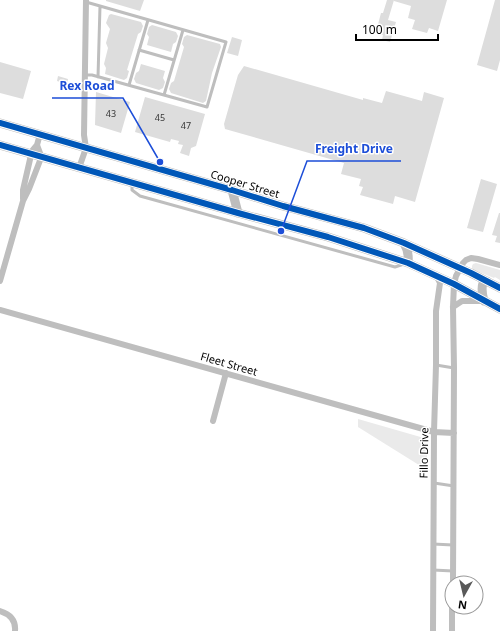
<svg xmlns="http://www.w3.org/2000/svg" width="500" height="631" font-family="'Noto Sans',sans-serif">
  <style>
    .green { fill: #eaeaea }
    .building { fill: #ddd }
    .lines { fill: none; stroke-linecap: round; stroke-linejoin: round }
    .lane { stroke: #bebebe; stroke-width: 3 }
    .street { stroke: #bebebe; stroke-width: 6 }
    .primary { stroke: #bdbdbd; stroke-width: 9 }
    .cycleway-casing { stroke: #fff; stroke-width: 8 }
    .cycleway { stroke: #0057b8; stroke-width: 6 }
    .labels { text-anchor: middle; stroke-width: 3; stroke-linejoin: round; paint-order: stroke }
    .number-label { font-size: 9px; fill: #373737 }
    .street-label { font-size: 11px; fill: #000; stroke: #fff }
    .leader { fill: none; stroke: #1d4ed8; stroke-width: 1.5 }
    .callout-dot { fill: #1d4ed8; stroke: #fff; stroke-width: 1.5 }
    .callout-label { font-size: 12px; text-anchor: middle; font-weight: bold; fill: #1d4ed8; stroke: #fff; stroke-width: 3; stroke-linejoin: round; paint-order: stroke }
  </style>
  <rect width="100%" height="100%" fill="#fff"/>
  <path class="green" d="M476,263L500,270V280L495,277L494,278L479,272L472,269V266L473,264Z
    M358,419L424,438L427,443V470L358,427Z"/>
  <path class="building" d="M106,0H144L140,11L106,1Z
    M387,0H394L388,20L396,22L390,42L382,40L383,35L376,32L381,13H383Z
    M394,0H447L438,31L429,28L427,33L412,29L415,20L408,18L411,6L394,1Z
    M495,0H500V60L497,71L477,65Z
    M111,14L141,22L143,26L141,32L138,34L127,70L129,71L127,78L124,80L105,74L106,68L104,64L108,48L106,43L110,29L106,23L109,15Z
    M152,25L176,32L178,36L176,42L173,44L171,52L147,45L149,37L147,34L149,27Z
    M187,35L220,44L221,47L212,73L206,101L203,103L171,93L169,89L171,83L174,81L184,47L182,44L184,37Z
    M232,37L242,40L238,56L227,53Z
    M0,62L31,71L23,99L0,93Z
    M141,64L165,71L163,78L165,82L163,88L159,90L136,83L134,79L136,73L139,71Z
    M244,66L363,100V98L382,103L386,91L422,101L424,92L444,98L415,202L395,196L393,204L360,195L363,187L359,186L361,179L341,174L344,163L225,129L224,124L238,75Z
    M58,76L68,79L67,84L57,81Z
    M96,92L130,102L121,133L95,125Z
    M145,97L205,114L196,146L191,148L189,156L180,153L183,145L178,144L179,141L171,139L170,142L135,132Z
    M481,179L497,184L483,232L467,228Z
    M499,213H500V243L495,242L497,236L492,235Z"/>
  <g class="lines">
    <path class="lane" d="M139,50L174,60
      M85,75H92L207,107L226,42L86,2
      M98,77L100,6
      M129,85L148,20
      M164,95L183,30
      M132,184V190L140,196L395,267L404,264
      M436,365L454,368
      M434,483L454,486
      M433,544L453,545
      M433,570L453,571"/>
    <path class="street" d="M79,168L86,148L84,135L86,0
      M23,199V190L31,155L32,151L37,145L40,134
      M0,281L23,201L29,189L41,158L40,153L37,145
      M453,307L462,301H483
      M0,310L434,432L454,433
      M213,421L226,373
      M453,583L454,368L453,307L454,284L456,276L463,263L466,260L471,258L478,259L500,265
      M0,611C10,614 16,620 15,631
      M433,631L434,432L436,365V311L440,283L437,277
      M452,631V607"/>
    <path class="primary" d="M0,123L232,190L283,206L364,228L404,243L471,273L500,288
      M0,145L238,213L328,237L408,263L454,284L500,309
      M232,190L238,213
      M404,243C408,250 409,255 408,263
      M484,301C482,294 481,289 483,283L487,281"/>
    <defs>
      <path id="cycleway" d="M0,123L232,190L283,206L364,228L404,243L471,273L500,288
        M0,145L238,213L328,237L408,263L454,284L500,309"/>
    </defs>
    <use href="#cycleway" class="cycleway-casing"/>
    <use href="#cycleway" class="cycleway"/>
  </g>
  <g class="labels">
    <g class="number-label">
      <text x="111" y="117">43</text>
      <text x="160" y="121">45</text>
      <text x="186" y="129">47</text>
    </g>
    <g class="street-label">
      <text transform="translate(245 184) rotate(17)" y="4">Cooper Street</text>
      <text transform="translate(229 364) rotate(16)" y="4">Fleet Street</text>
      <text transform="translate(424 453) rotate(-89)" y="4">Fillo Drive</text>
    </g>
  </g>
  <path class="leader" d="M160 162L123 98H52M281 231L307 161H401"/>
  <g class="callout-dot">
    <circle cx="160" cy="162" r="4"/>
    <circle cx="281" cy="231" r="4"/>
  </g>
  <g class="callout-label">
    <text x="87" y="90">Rex Road</text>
    <text x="354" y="153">Freight Drive</text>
  </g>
  <g transform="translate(464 595) rotate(188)"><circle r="19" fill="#ffffff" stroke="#999999"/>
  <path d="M0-3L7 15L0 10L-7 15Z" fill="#595959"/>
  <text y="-6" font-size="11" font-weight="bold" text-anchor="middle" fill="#000000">N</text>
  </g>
  <path d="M356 34v6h82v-6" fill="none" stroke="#000000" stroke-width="2"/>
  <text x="362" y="34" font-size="12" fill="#000000" stroke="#ffffff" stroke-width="3" paint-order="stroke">100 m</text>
</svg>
